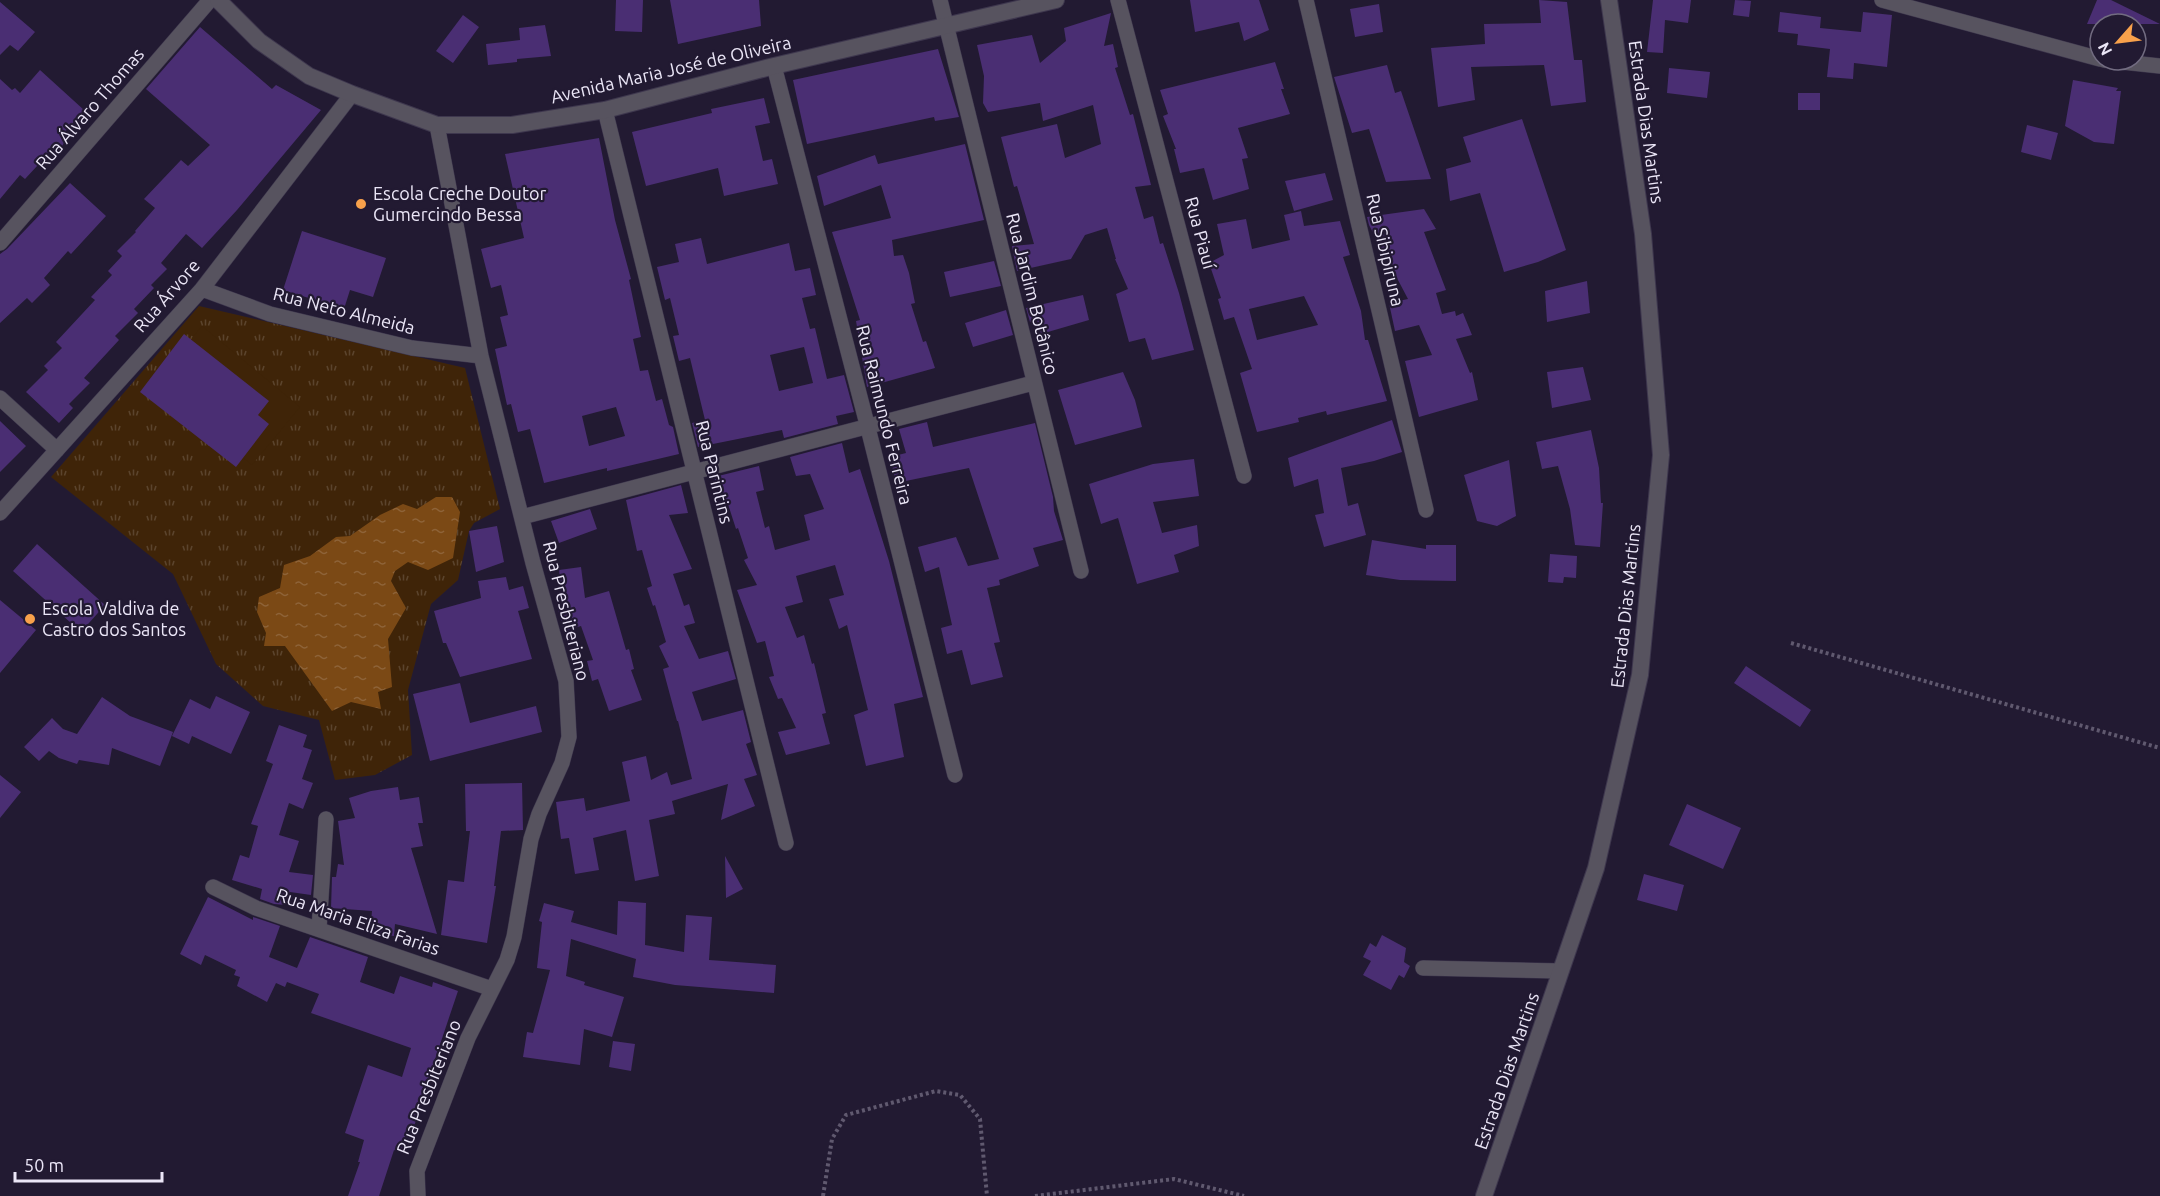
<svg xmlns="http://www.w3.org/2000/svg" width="2160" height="1196" font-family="Ubuntu,sans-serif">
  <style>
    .park { fill: url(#park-tufts) }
    .pitch { fill: #3f2408 }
    .water { fill: url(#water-ripples) }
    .building { fill: #4a2e73; fill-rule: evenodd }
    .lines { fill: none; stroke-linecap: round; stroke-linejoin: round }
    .minor-casing { stroke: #3e374e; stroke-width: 16 }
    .tertiary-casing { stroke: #3e374e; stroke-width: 18 }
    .path { stroke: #60596f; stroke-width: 4; stroke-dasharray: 3 3; stroke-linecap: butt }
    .minor { stroke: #57535f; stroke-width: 15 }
    .tertiary { stroke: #57535f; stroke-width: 16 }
    .poi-dot { fill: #f8a14b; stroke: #221a32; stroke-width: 2 }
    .labels { text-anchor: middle; stroke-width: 4.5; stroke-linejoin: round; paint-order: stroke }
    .street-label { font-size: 18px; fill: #ebe6f7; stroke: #221a32 }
    .poi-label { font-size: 18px; fill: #ebe6f7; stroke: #221a32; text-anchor: start }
  </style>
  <defs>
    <pattern id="park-tufts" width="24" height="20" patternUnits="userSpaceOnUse" patternTransform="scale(1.5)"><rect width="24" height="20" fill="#3f2408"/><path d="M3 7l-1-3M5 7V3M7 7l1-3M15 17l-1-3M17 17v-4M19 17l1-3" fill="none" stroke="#5b442d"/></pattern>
    <pattern id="water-ripples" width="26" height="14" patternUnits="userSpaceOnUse" patternTransform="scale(1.5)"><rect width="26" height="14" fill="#7b4915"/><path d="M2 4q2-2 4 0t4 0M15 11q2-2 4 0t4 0" fill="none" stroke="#8e6338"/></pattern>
  </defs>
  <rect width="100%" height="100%" fill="#221a32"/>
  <path class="park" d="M199,306L465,368L500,509L474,523L469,531L458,580L431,604L408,690L412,755L375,775L335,780L319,720L263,706L216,664L173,574L51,477Z"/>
  <path class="pitch" d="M202,326L300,407L252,465L154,384Z"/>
  <path class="water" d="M436,497H452L460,512L453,558L428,570L408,562L395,571L391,581L406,608L388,639L392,687L378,692L381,709L351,702L332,711L285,646H264L266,633L257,612L259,597L280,588L284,565L310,556L336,537L350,536L380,515L403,504L417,509Z"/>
  <path class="building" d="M616,0H643L642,32L615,31Z
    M670,0H759L761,26L678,44Z
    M1190,0H1259L1269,30L1244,41L1239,22L1195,32Z
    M1539,0L1567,2L1574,60H1582L1586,102L1551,106L1544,65L1471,67L1475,100L1438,107L1431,48L1485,44L1484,24L1541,23Z
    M1653,0H1691L1688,23L1665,20L1663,53L1647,52Z
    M1735,0L1751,1L1749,17L1733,15Z
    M2097,0H2111L2160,24H2087Z
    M0,2L35,32L18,51L10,45L0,55Z
    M1379,4L1383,32L1355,37L1350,9Z
    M1780,12L1821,17L1820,28L1861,32L1863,12L1892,15L1887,67L1854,63L1853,79L1827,77L1830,49L1797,45L1798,34L1778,32Z
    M1111,13L1104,46L1113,44L1118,67L1115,68L1130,115L1133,114L1151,185L1135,187L1144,219L1153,216L1160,244L1163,243L1179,293L1194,350L1152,360L1145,338L1129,342L1116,294L1128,289L1115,259H1116L1107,228L1085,235L1071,259L1017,271L1014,257L1012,246L1034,244L1017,186L1014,187L1001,137L1057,124L1065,158L1101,144L1093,105L1043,121L1040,103L988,112L983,103L984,76L977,45L1032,35L1040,63L1066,41L1064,28Z
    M463,15L479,27L453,63L436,51Z
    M545,25L551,56L517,59V62L488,65L486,44L520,40L519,28Z
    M200,27L272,89L276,85L321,110L237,210L202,248L186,234L161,263L167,269L151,285L154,288L134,309L138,313L115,336L119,340L84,378L90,383L69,404L73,408L59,423L26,392L48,370L44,366L62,348L56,342L95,300L91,297L112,275L108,271L122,256L117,251L136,232L135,231L155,208L144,199L181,160L188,166L210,145L146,89Z
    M938,49L959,117L935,121L934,117L807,144L793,80Z
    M1275,62L1284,89H1281L1290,114L1238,128L1248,158L1242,159L1249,189L1213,200L1204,168L1180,173L1174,149H1176L1163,116L1168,114L1160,90Z
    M1387,65L1395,93L1401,91L1431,179L1386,182L1369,129L1352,133L1334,77Z
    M1669,68L1710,72L1707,98L1667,93Z
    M40,70L84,110L63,134L67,137L56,158L50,152L25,179L20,175L0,199V79L12,90L15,88L20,93Z
    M2073,80L2118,88L2116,91H2121L2114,144L2094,142L2065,126Z
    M1798,93H1820V110H1798Z
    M764,98L770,123L755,126L763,161L772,159L778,184L724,196L718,168L646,186L632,132L712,113L711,109Z
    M1522,119L1566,250L1538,262L1504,272L1480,193L1450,201L1446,169L1471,162L1463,137Z
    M2027,125L2058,133L2051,160L2021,152Z
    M599,138L615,220L631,279L629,280L641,337L633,339L640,371L648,370L656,401L662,399L669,425L673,427L679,454L607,471V468L544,483L530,429L518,432L511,404L507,405L495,349L507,346L500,317L508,315L501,285L491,288L481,249L524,238L505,154ZM616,407L625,436L589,446L582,416Z
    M965,144L984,220L892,240L894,256L903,255L909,273L915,303L911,304L923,342L926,341L935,368L867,387L856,321L860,320L832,232L891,218L881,185L824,206L817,176L875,155L878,164Z
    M1325,173L1333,200L1294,211L1285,181Z
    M70,183L106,216L71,254L68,251L44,278L50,285L32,303L27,298L0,323V254L7,249Z
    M1424,209L1436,229L1424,232L1446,290L1436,293L1442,314L1455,311L1456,316L1463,313L1472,335L1456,339L1470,373L1472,372L1478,400L1419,417L1405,361L1432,355L1419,325L1395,331L1389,303L1408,299L1369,225L1367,217Z
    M1301,211L1304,226L1340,221L1350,255L1343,257L1361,311L1365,340H1368L1387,401L1327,415L1326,411L1298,418L1299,422L1257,432L1240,373L1252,369L1234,317L1224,320L1218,299L1221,298L1209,263L1224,255L1217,224L1246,219L1252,249L1290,240L1284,215ZM1304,296L1318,325L1257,340L1249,309Z
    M302,231L386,258L373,297L350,290L344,309L283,290Z
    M701,238L707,264L789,243L795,271L810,268L816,295L802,298L810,329L815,328L827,379L844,375L854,412L836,416L838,424L784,438L782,430L698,447L692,423L705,420L690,358L679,361L673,336L679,335L670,298L665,300L657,267L679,262L675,244ZM804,347L813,383L779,391L770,355Z
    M994,261L1001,286L950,297L944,272Z
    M1587,281L1590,313L1547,322L1545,291Z
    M1083,295L1089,320L1041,334L1037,320L1030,322L1026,308Z
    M1006,310L1013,335L973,347L965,323Z
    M184,334L269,401L258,415L269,424L236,467L140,392Z
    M1583,367L1591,400L1552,408L1547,372Z
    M1123,372L1135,400L1142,427L1075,445L1058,390Z
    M1392,420L1402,452L1374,461L1341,468L1348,506L1358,503L1366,535L1324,547L1315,515L1324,513L1318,479L1294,487L1288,458Z
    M0,421L26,446L0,472Z
    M927,422L933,447L1035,423L1053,497L1054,511L1063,540L1033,548L1039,566L999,580L1000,585L987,588L1000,642L994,643L1003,677L971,685L962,650L947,654L941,628L952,625L939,567L925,572L918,547L956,537L968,566L999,559L969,468L896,483L890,457L906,453L899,429Z
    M1591,430L1599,468L1601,503H1603L1600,547L1575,545L1570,509L1558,466L1542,469L1536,442Z
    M842,443L849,473L860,469L889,561L923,697L894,704L904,757L866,766L854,715L868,710L847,625L839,629L829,599L844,595L835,565L796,576L803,602L785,607L797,638L804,635L812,664L814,663L826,713L822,714L830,744L786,755L778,732L796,728L782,698L778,699L769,677L774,676L765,641L757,643L737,590L757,585L744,560L748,558L738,528L736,529L727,501L723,503L714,477L759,466L764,490L756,492L765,528L769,526L775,550L810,540L804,515L824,509L810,474L796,476L790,457Z
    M1194,459L1199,496L1153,502L1162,533L1197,525L1199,546L1174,555L1179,572L1137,584L1118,518L1101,524L1089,484L1153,464Z
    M1509,460L1516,516L1497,526L1477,521L1464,475Z
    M681,485L688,513L669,515L692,569L673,574L684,606L689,604L695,623L684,626L699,659L728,651L736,679L692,692L702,721L743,710L751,742L746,744L757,775L744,779L755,806L721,820L728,784L672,801L675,814L649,820L659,876L635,881L626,830L593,838L599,870L575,874L569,838L561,839L556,802L584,798L586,811L630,801L622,762L646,756L651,780L667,772L671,785L692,779L678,721H677L663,669L669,667L659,646L666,642L655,605L653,606L647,588L652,586L642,550L637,551L626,500Z
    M590,509L597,529L559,543L551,521Z
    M497,526L504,562L476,572L469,531Z
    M1372,540L1426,549V545H1456V581L1400,580L1366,575Z
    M37,544L105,605L81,632L13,571Z
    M1550,554L1577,556L1576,578L1564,577L1563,583L1548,582Z
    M581,567L585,598L609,591L626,650L629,649L634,669L631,670L642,700L609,711L598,679L592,681L587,661L593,660L581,626L564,631L557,606L563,604L559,570Z
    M506,577L509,590L523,586L529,608L518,611L532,659L460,677L446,643H443L434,611L481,598L478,581Z
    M0,600L36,630L0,673Z
    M1746,666L1811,710L1800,727L1734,683Z
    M460,683L470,723L536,706L542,732L430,761L413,694Z
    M216,696L250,712L231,754L192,736L189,744L172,736L190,699L210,709Z
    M102,697L130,716L173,732L160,766L112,748L109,765L79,760L77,764L59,758L49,751L39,761L24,747L52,718L63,729L77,734Z
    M279,725L307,735L303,747L312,750L302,779L313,783L303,809L289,803L279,835L299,841L289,872L313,875L311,895L290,892L286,905L274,904L260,899L262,889L232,880L240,855L249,858L258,826L251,824L273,764L266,761Z
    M0,775L21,792L0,818Z
    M522,783L523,830L501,831L494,886H496L487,943L441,935L448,880L464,882L470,831H466L465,784Z
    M398,787L400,800L419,797L423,823H418L423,846L411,848L437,934L395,924L394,936L370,933L372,911L331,908L332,877H336L338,864L344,865L338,821L355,818L349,798L371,791Z
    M1687,804L1741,828L1723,869L1669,845Z
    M725,856L743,889L726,898Z
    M1644,874L1684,885L1677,911L1637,900Z
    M208,897L253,920V917L280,926L269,957L297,968L310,937L368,957L360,982L394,994L400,976L432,987L433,982L458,991L426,1086L428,1087L404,1154L394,1150L379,1196H348L360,1162H358L364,1140L345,1133L368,1065L402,1077L411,1048L311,1013L319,994L287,982L285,987L276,983L267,1002L237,986L240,977L234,975L236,970L205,955L201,965L180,954Z
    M618,901L646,903L645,945L684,952L686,915L712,917L709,960L776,965L774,993L675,985L633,977L636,959L571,939L566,976L585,982L584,985L624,997L612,1037L584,1029L580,1065L523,1057L527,1032L533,1033L550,970L537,968L542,922L539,921L544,903L574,911L571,922L617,935Z
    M1382,935L1406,948L1404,962L1410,966L1404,978L1399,975L1391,990L1363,975L1371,961L1363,957L1370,943L1376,947Z
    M613,1041L635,1044L631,1071L609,1067Z"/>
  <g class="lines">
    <defs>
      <path id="minor" d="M940,0L1081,571
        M1118,0L1244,476
        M1306,0L1426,510
        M1882,0L2100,59
        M2104,60L2160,66
        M774,66L868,428L955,775
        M605,110L786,843
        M0,243L210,0
        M202,289L270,314L412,348L481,356
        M0,398L57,450
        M0,513L202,289L352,94
        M522,517C692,471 863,429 1033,383
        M213,887L256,908L492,989
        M319,929L326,819
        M1423,968L1561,971
        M418,1196L417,1171L468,1038L507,960L514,937L531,839L539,814L562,763L569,737L566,681L533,563L481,356L437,125"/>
      <path id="tertiary" d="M218,0L259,41L309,76L352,94L437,125H512L605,110L774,66L1056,0
        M1484,1196L1596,868L1640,675L1661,455L1643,234L1609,0"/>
    </defs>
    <use href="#minor" class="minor-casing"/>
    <use href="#tertiary" class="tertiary-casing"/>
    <path class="path" d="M1791,643L2160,748
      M823,1196L832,1139L846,1115L936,1091L960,1095L980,1119L987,1196
      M1035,1196L1174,1179L1244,1196"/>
    <use href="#minor" class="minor"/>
    <use href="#tertiary" class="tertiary"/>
  </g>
  <g class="poi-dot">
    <circle cx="361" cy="204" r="6"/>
    <circle cx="30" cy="619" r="6"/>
  </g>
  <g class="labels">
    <g class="street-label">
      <text transform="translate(671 70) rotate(-13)" y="6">Avenida Maria José de Oliveira</text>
      <text transform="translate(90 109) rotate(-49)" y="6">Rua Álvaro Thomas</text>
      <text transform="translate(1646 122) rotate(82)" y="6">Estrada Dias Martins</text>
      <text transform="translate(1200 233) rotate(75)" y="6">Rua Piauí</text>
      <text transform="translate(1385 250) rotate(77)" y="6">Rua Sibipiruna</text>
      <text transform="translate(1032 294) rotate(76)" y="6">Rua Jardim Botânico</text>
      <text transform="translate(167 296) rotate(-49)" y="6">Rua Árvore</text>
      <text transform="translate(344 311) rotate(14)" y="6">Rua Neto Almeida</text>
      <text transform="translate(884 415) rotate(76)" y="6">Rua Raimundo Ferreira</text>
      <text transform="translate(714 472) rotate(76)" y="6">Rua Parintins</text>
      <text transform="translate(1626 606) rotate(-84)" y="6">Estrada Dias Martins</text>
      <text transform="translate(566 611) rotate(76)" y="6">Rua Presbiteriano</text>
      <text transform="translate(358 922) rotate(19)" y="6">Rua Maria Eliza Farias</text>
      <text transform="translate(1507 1071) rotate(-71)" y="6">Estrada Dias Martins</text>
      <text transform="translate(429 1087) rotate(-68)" y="6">Rua Presbiteriano</text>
    </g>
    <g class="poi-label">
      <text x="373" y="200">Escola Creche Doutor<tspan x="373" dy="21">Gumercindo Bessa</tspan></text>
      <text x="42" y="615">Escola Valdiva de<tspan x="42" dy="21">Castro dos Santos</tspan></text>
    </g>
  </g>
  <g transform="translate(2118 42) rotate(242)"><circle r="28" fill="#221a32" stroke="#726c81" stroke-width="1.5"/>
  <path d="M0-4.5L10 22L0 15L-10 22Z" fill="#f8a14b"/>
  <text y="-9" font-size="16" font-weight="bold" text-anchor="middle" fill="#ebe6f7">N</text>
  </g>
  <path d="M15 1172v9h147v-9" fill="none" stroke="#ebe6f7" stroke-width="3"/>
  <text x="24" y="1172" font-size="18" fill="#ebe6f7" stroke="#221a32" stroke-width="4.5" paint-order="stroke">50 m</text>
</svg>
